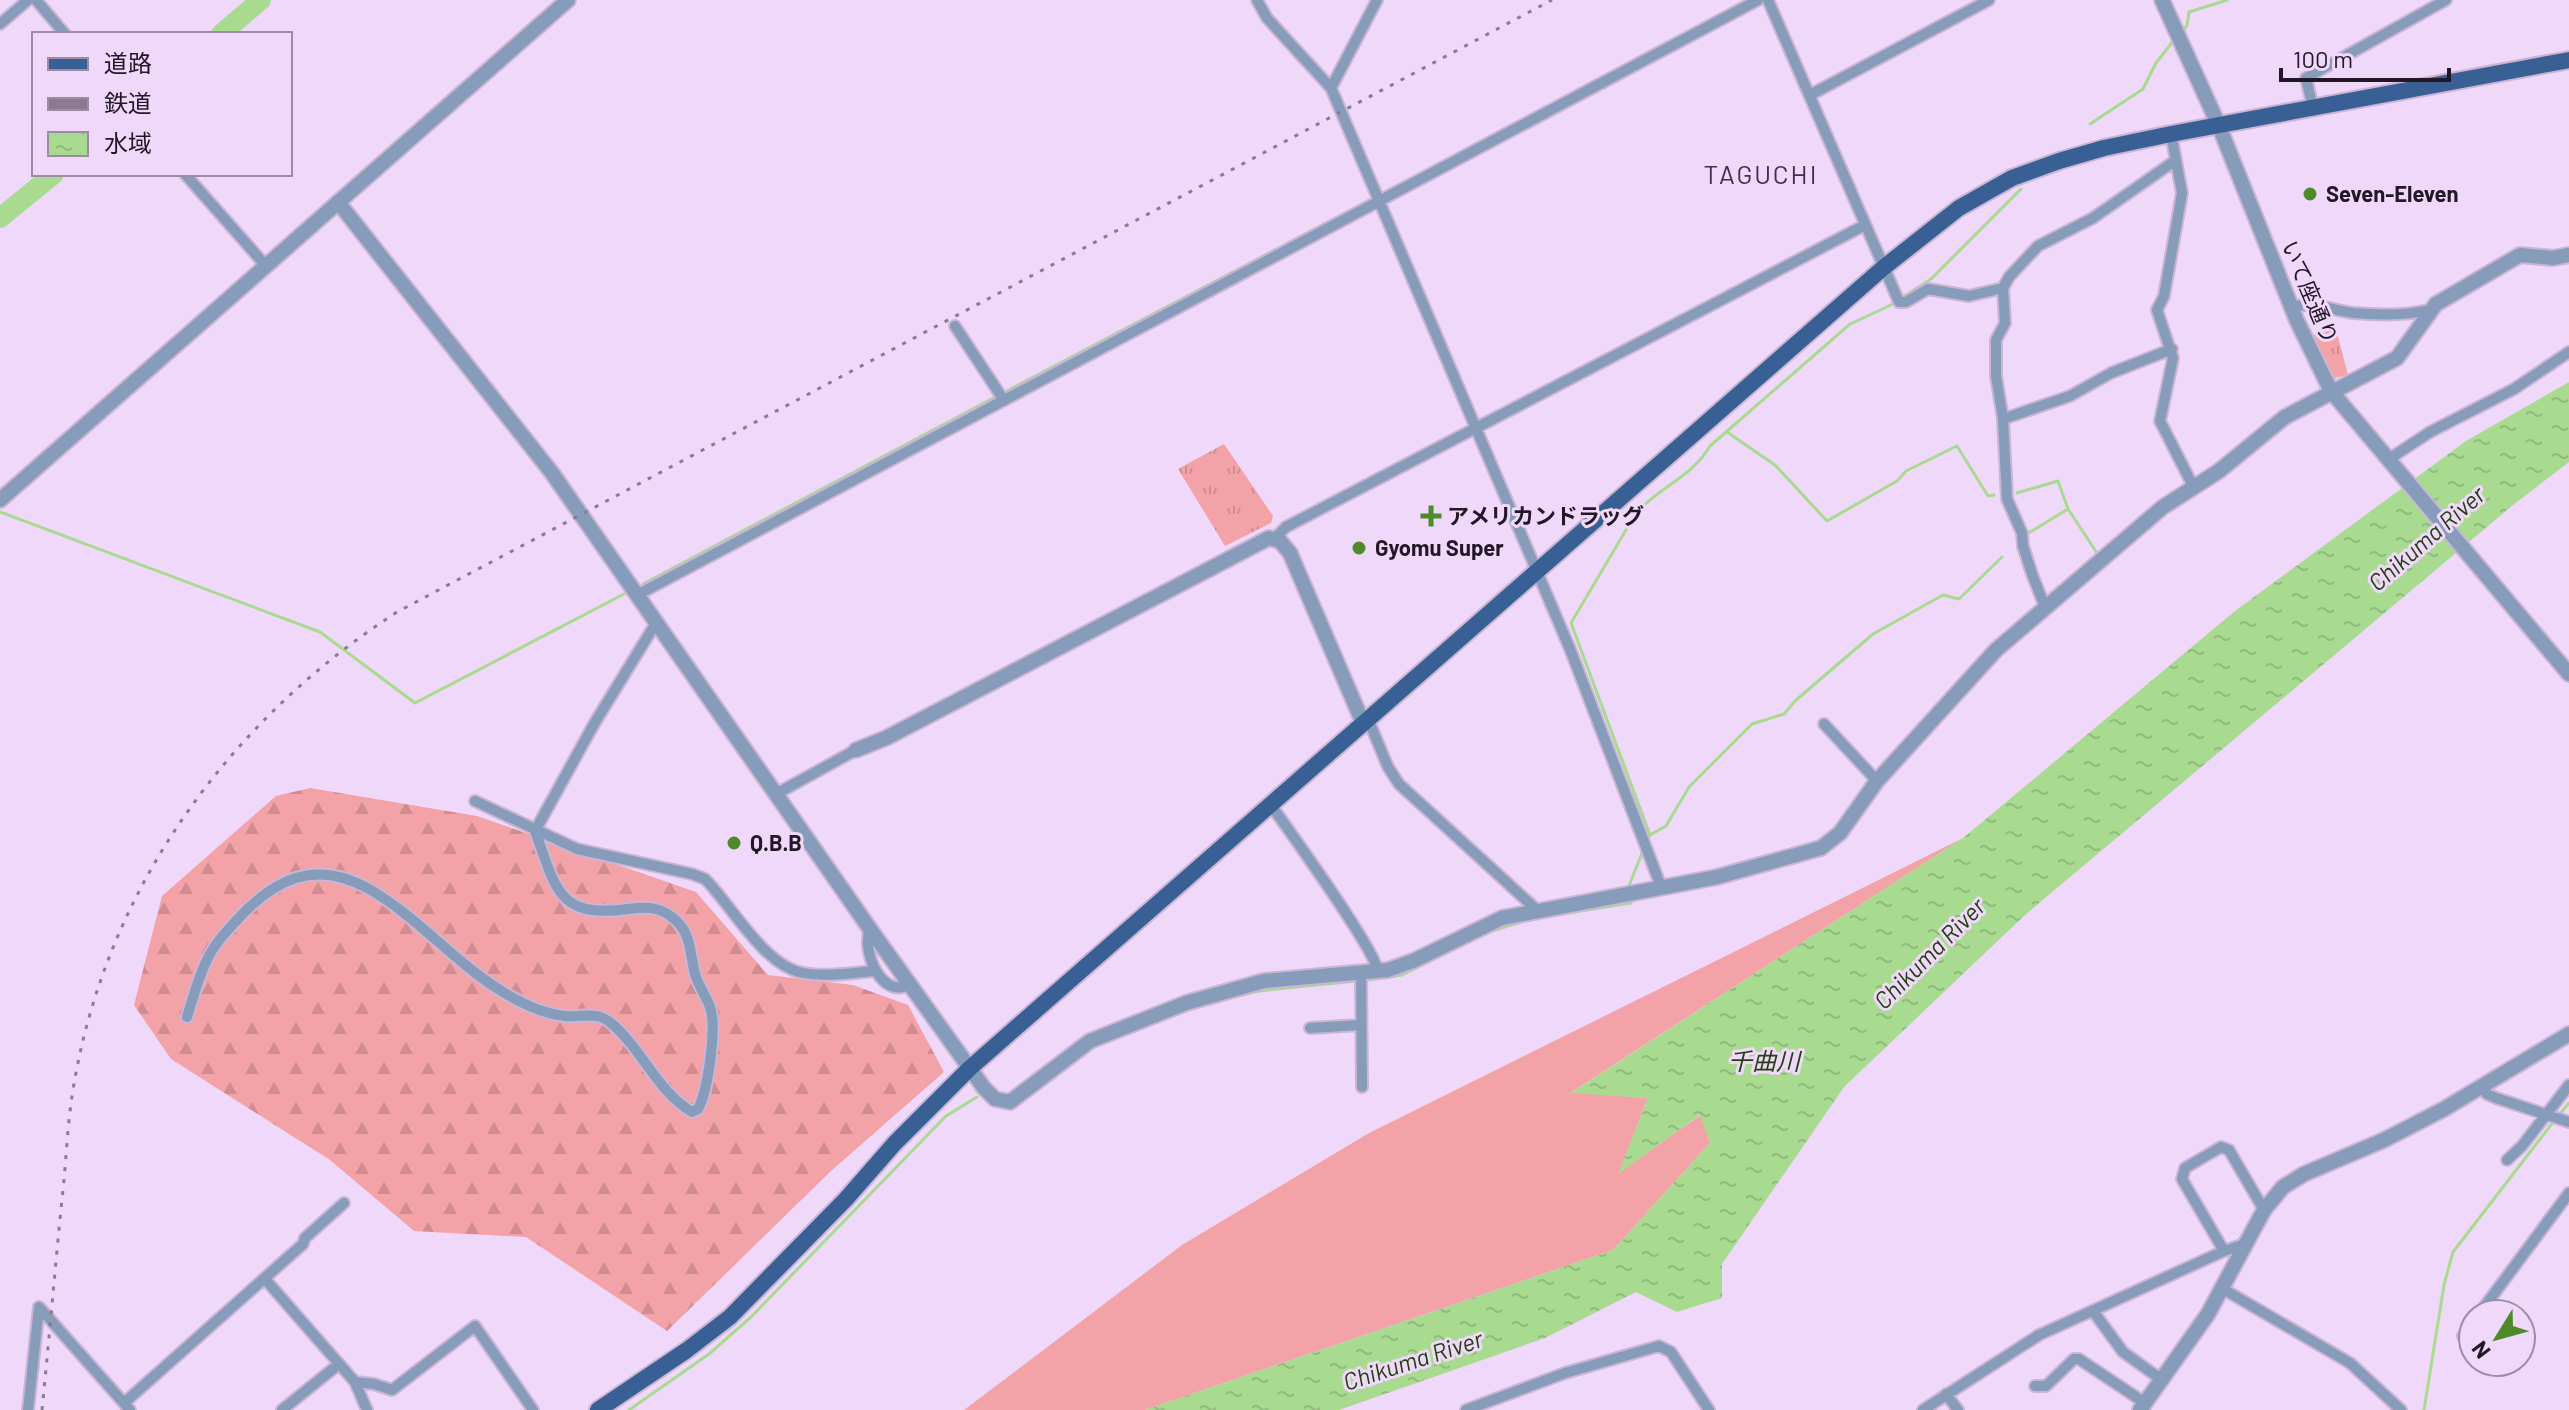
<svg xmlns="http://www.w3.org/2000/svg" width="2569" height="1410" font-family="Barlow,'Noto Sans JP',sans-serif">
  <style>
    .grass { fill: #f3a3a8 }
    .forest { fill: url(#forest-firs) }
    .park { fill: url(#park-tufts) }
    .water { fill: url(#water-ripples) }
    .lines { fill: none; stroke-linecap: round; stroke-linejoin: round }
    .stream { stroke: #a8db90; stroke-width: 3 }
    .river { stroke: #a8db90; stroke-width: 20 }
    .minor-casing { stroke: #cbb5d4; stroke-width: 14 }
    .tertiary-casing { stroke: #cbb5d4; stroke-width: 18 }
    .primary-casing { stroke: #cbb5d4; stroke-width: 20 }
    .minor { stroke: #869cba; stroke-width: 10 }
    .tertiary { stroke: #869cba; stroke-width: 14 }
    .primary { stroke: #396095; stroke-width: 16 }
    .rail { stroke: #8c7a93; stroke-width: 3; stroke-dasharray: 4 8; stroke-linecap: butt }
    .poi-dot { fill: #4e8a29; stroke: #f0d8fa; stroke-width: 3 }
    .labels { text-anchor: middle; stroke-width: 6; stroke-linejoin: round; paint-order: stroke }
    .poi-label { font-size: 22px; font-weight: bold; fill: #221726; stroke: #f0d8fa; text-anchor: start }
    .street-label { font-size: 22px; fill: #221726; stroke: #f0d8fa }
    .water-label { font-size: 24px; font-style: italic; fill: #21410e; stroke: #f0d8fa }
    .quarter-label { font-size: 26px; letter-spacing: 2px; fill: #442c4d; stroke: #f0d8fa }
  </style>
  <defs>
    <pattern id="forest-firs" width="22" height="20" patternUnits="userSpaceOnUse" patternTransform="scale(2)"><rect width="22" height="20" fill="#f3a3a8"/><path d="M5 1l3.5 6h-7zM16 11l3.5 6h-7z" fill="#d08c90"/></pattern>
    <pattern id="park-tufts" width="24" height="20" patternUnits="userSpaceOnUse" patternTransform="scale(2)"><rect width="24" height="20" fill="#f3a3a8"/><path d="M3 7l-1-3M5 7V3M7 7l1-3M15 17l-1-3M17 17v-4M19 17l1-3" fill="none" stroke="#d08c90"/></pattern>
    <pattern id="water-ripples" width="26" height="14" patternUnits="userSpaceOnUse" patternTransform="scale(2)"><rect width="26" height="14" fill="#a8db90"/><path d="M2 4q2-2 4 0t4 0M15 11q2-2 4 0t4 0" fill="none" stroke="#90bb7c"/></pattern>
  </defs>
  <rect width="100%" height="100%" fill="#f0d8fa"/>
  <path class="grass" d="M1963,838L1572,1092L1648,1098L1619,1172L1701,1115L1710,1143L1613,1250L1145,1410H964L1182,1245L1369,1133Z"/>
  <path class="forest" d="M310,788L477,816L696,892L768,975L853,985L908,1005L944,1072L831,1171L667,1331L526,1237L414,1231L330,1160L171,1059L134,1005L162,896L276,796Z"/>
  <path class="park" d="M2336,329L2348,375L2334,378L2313,335Z
    M1224,444L1273,516L1271,523L1225,546L1178,469Z"/>
  <path class="water" d="M2569,382V462L2513,505L2025,915L1844,1087L1722,1264V1298L1677,1312L1636,1292L1545,1338L1339,1410H1145L1613,1250L1710,1143L1700,1115L1618,1174L1648,1098L1571,1093L1963,838L2235,611L2466,441Z"/>
  <g class="lines">
    <path class="stream" d="M1718,16L1746,0
      M2183,31L2187,25L2189,12L2227,0
      M1524,119L1602,77
      M2090,124L2143,89L2156,63L2174,40
      M1003,393L1400,184
      M1727,432L1775,465L1827,521L1897,481L1906,471L1957,446L1988,496L1994,495
      M2017,493L2058,481L2068,509
      M0,512L320,632L415,703L624,594
      M2027,534L2068,509L2097,553
      M643,584L997,396
      M1650,835L1666,826L1689,787L1752,724L1784,714L1795,701L1873,634L1943,595L1959,599L2002,557
      M1647,841L1650,835L1571,623L1636,513C1658,488 1692,477 1710,446L1850,324L1889,306L1931,279L2021,189
      M1628,888L1643,851
      M1543,917L1631,903V900
      M1368,980L1402,975L1492,931L1524,921
      M1225,999L1259,991L1356,981
      M1091,1048L1191,1009
      M2559,1115L2569,1103
      M629,1410L709,1354L751,1317L946,1116L977,1097
      M2424,1410L2444,1285L2453,1252L2554,1121"/>
    <path class="river" d="M221,34L261,0
      M0,218L54,174"/>
    <defs>
      <path id="minor" d="M36,0L65,34
        M1257,0L1267,18L1331,88L1570,649L1662,889
        M1768,0L1899,302H1906L1928,289L1969,296L2003,288
        M0,24L28,0
        M1331,88L1377,0
        M1810,95L1989,0
        M2313,108L2306,78L2446,0
        M2171,134L2182,193L2164,296L2157,310L2173,358L2160,421L2193,486
        M185,174L266,266
        M2291,307C2312,301 2332,310 2353,313C2378,315 2405,316 2429,310
        M955,326L1003,399
        M2003,419L2070,396L2111,373L2172,349
        M2389,459L2430,432L2514,389L2569,352
        M1275,538L1286,527L1865,225
        M637,595L1758,0
        M2045,607L2032,574L2023,546L2022,533L2007,499L2003,419L1996,376V340L2005,323L2003,288L2009,277L2038,246L2093,218L2176,160
        M1368,719L1388,767L1399,784L1538,911
        M1824,724L1877,781
        M776,794L856,750
        M475,801L577,849L692,874L705,879C731,905 763,963 799,972C823,978 850,973 875,971
        M1271,805C1289,831 1376,950 1378,972
        M870,929C861,951 882,1001 910,984
        M1361,973L1362,1087
        M187,1017C193,998 198,978 207,960C213,946 225,933 236,921C273,880 314,858 369,889C418,917 455,963 503,992C521,1003 544,1014 565,1016C583,1018 595,1010 611,1023C642,1049 656,1090 692,1112L698,1109C708,1091 717,1027 710,1007C706,996 698,985 695,974C689,950 692,930 669,915C656,906 643,907 628,909C557,919 556,888 535,831L594,724L656,623
        M1310,1028L1360,1025
        M2482,1086L2487,1094L2496,1098L2569,1122
        M2507,1160L2522,1146L2569,1085
        M2224,1251L2182,1179L2185,1168L2221,1147L2229,1150L2264,1210
        M265,1279L355,1382L367,1410
        M2223,1289L2350,1363L2401,1410
        M39,1307L130,1410
        M2093,1311L2123,1352L2162,1380
        M2479,1314L2569,1193
        M2463,1336L2473,1323
        M355,1382L374,1384L392,1390L475,1326L533,1410
        M2035,1386H2046L2074,1359H2079L2145,1403
        M1946,1394L1958,1410
        M124,1403L303,1244L305,1238L344,1203
        M28,1410L39,1307
        M282,1410L339,1364
        M1466,1410L1565,1373L1659,1346L1671,1352L1709,1410
        M1923,1410L2039,1335L2224,1251L2245,1244"/>
      <path id="tertiary" d="M2162,0L2219,126L2297,321L2331,391L2569,674
        M338,202L552,473L870,929L984,1088L995,1099L1010,1102L1090,1041L1186,1003L1264,981L1388,970L1413,961L1502,918L1717,877L1821,848L1840,833L1877,781L1996,650L2163,507L2219,471L2285,417L2397,358L2436,304L2520,255L2553,258L2569,255
        M0,500L568,0
        M856,750L886,738L1269,538L1280,541L1290,553L1363,723
        M2140,1410L2208,1314L2264,1210L2283,1187L2304,1174L2384,1140L2444,1109L2569,1034"/>
      <path id="primary" d="M598,1410L687,1350L730,1317L846,1199L895,1143L970,1068L1883,268L1959,208L2012,178L2059,161L2104,148L2171,134L2569,60"/>
    </defs>
    <use href="#minor" class="minor-casing"/>
    <use href="#tertiary" class="tertiary-casing"/>
    <use href="#primary" class="primary-casing"/>
    <use href="#minor" class="minor"/>
    <use href="#tertiary" class="tertiary"/>
    <use href="#primary" class="primary"/>
    <path class="rail" d="M42,1410C49,1340 55,1269 62,1199C66,1165 67,1130 72,1096C103,893 227,722 397,612L1552,0"/>
  </g>
  <g class="poi-dot">
    <circle cx="2310" cy="194" r="8"/>
    <path d="M1427 504h8v8h8v8h-8v8h-8v-8h-8v-8h8z"/>
    <circle cx="1359" cy="548" r="8"/>
    <circle cx="734" cy="843" r="8"/>
  </g>
  <g class="labels">
    <g class="poi-label">
      <text x="2326" y="202">Seven-Eleven</text>
      <text x="1447" y="524">アメリカンドラッグ</text>
      <text x="1375" y="556">Gyomu Super</text>
      <text x="750" y="851">Q.B.B</text>
    </g>
    <g class="street-label">
      <text transform="translate(2310 292) rotate(67)" y="8">いて座通り</text>
    </g>
    <g class="water-label">
      <text transform="translate(2427 539) rotate(-41)" y="8">Chikuma River</text>
      <text transform="translate(1930 954) rotate(-45)" y="8">Chikuma River</text>
      <text x="1764" y="1070">千曲川</text>
      <text transform="translate(1413 1361) rotate(-18)" y="8">Chikuma River</text>
    </g>
    <g class="quarter-label">
      <text x="1761" y="184">TAGUCHI</text>
    </g>
  </g>
  <rect x="32" y="32" width="260" height="144" fill="#f0d8fa" stroke="#9e8ba5" stroke-width="2"/>
  <rect x="48" y="58" width="40" height="12" fill="#396095" stroke="#9e8ba5" stroke-width="2"/>
  <text x="104" y="72" font-size="24" fill="#221726">道路</text>
  <rect x="48" y="98" width="40" height="12" fill="#8c7a93" stroke="#9e8ba5" stroke-width="2"/>
  <text x="104" y="112" font-size="24" fill="#221726">鉄道</text>
  <rect x="48" y="132" width="40" height="24" fill="url(#water-ripples)" stroke="#9e8ba5" stroke-width="2"/>
  <text x="104" y="152" font-size="24" fill="#221726">水域</text>
  <g transform="translate(2497 1338) rotate(233)"><circle r="38" fill="#f0d8fa" stroke="#9e8ba5" stroke-width="2"/>
  <path d="M0-6L14 30L0 20L-14 30Z" fill="#4e8a29"/>
  <text y="-12" font-size="22" font-weight="bold" text-anchor="middle" fill="#221726">N</text>
  </g>
  <path d="M2281 68v12h168v-12" fill="none" stroke="#221726" stroke-width="4"/>
  <text x="2293" y="68" font-size="24" fill="#221726" stroke="#f0d8fa" stroke-width="6" paint-order="stroke">100 m</text>
</svg>
